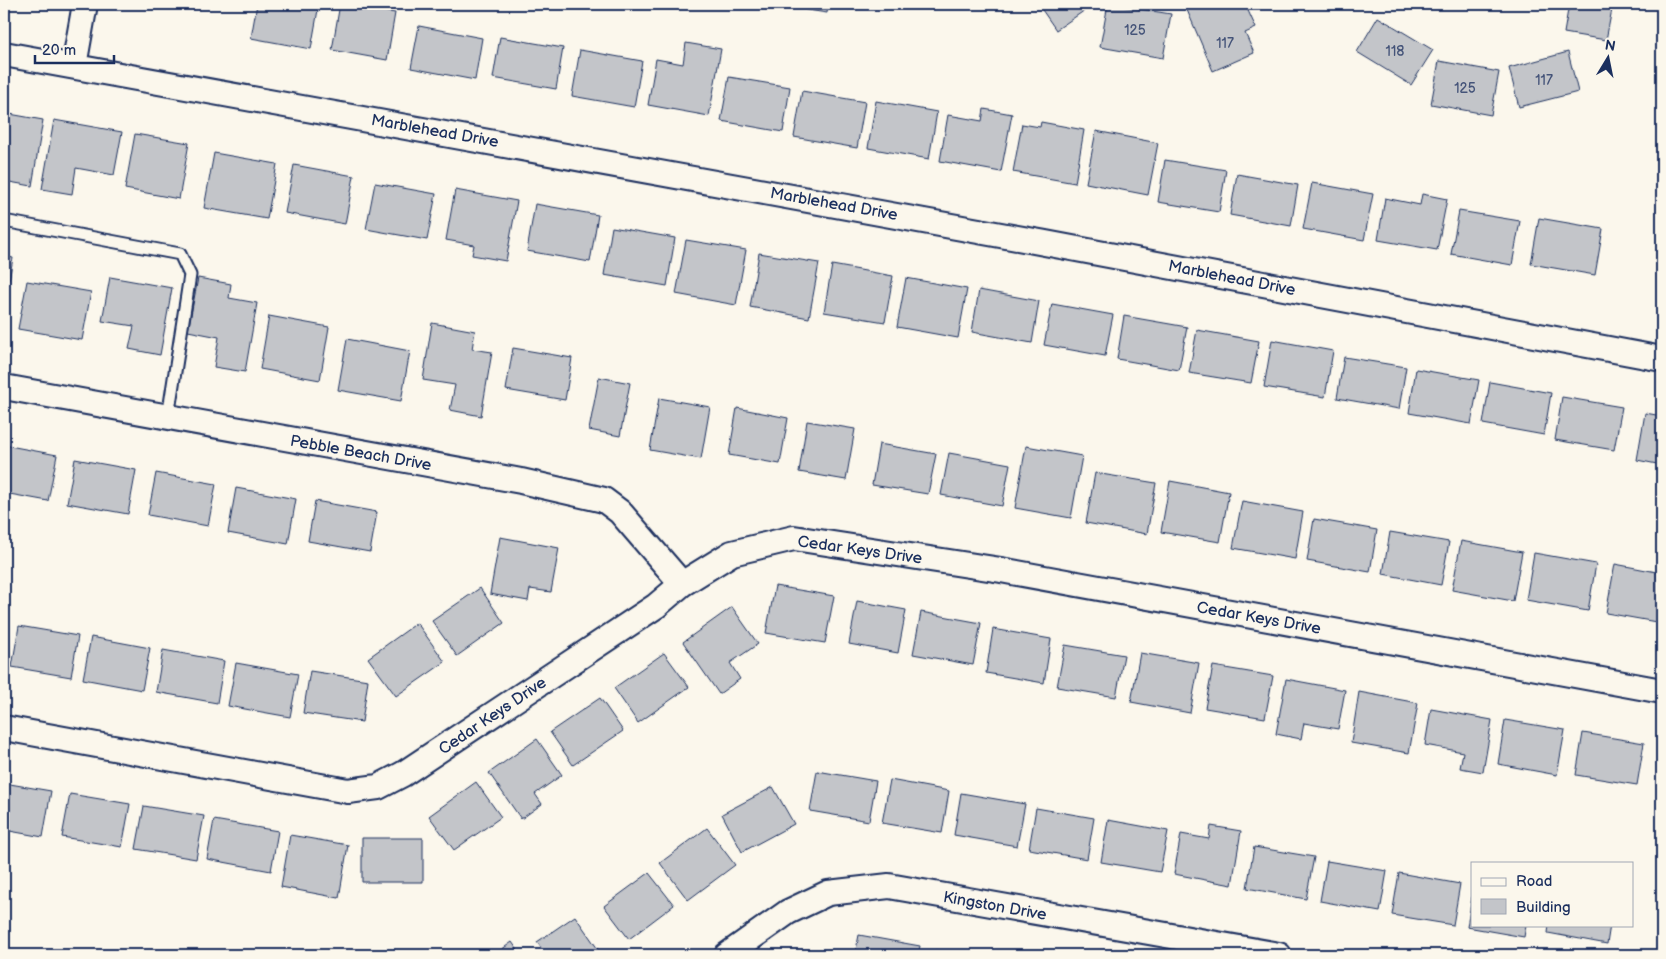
<svg xmlns="http://www.w3.org/2000/svg" width="1666" height="959" font-family="'Balsamiq Sans',sans-serif">
  <style>
    .building { fill: #c3c5c9; stroke: #1b2f5e }
    .lines { fill: none; stroke-linecap: round; stroke-linejoin: round }
    .lane-casing { stroke: #1b2f5e; stroke-width: 15 }
    .street-casing { stroke: #1b2f5e; stroke-width: 28 }
    .lane { stroke: #fbf7ec; stroke-width: 11 }
    .street { stroke: #fbf7ec; stroke-width: 24 }
    .labels { text-anchor: middle; stroke-width: 5; stroke-linejoin: round; paint-order: stroke }
    .number-label { font-size: 14px; fill: #455479 }
    .street-label { font-size: 16px; fill: #1b2f5e; stroke: #fbf7ec }
  </style>
  <rect width="100%" height="100%" fill="#fbf7ec"/>
  <filter id="ink" filterUnits="userSpaceOnUse"><feTurbulence type="fractalNoise" baseFrequency=".02" numOctaves="2"/><feDisplacementMap in="SourceGraphic" scale="10" xChannelSelector="R" yChannelSelector="G"/><feConvolveMatrix kernelMatrix="1 2 1 2 8 2 1 2 1" color-interpolation-filters="sRGB"/></filter>
  <g filter="url(#ink)">
    <path class="building" d="M257,4H319L311,49L251,38Z
      M340,4L395,13L387,60L332,50Z
      M769,4H828L827,13Z
      M1038,4H1094L1056,30Z
      M1108,4L1171,14L1163,58L1100,47Z
      M1201,4H1245L1256,28L1245,33L1254,53L1213,71L1187,10Z
      M1569,4H1613L1606,40L1564,33Z
      M1378,17L1433,50L1411,85L1357,52Z
      M419,26L482,38L475,80L411,68Z
      M500,37L563,48L556,89L493,78Z
      M686,43L721,49L709,116L648,105L656,59L683,64Z
      M580,50L642,61L634,107L572,96Z
      M1568,52L1578,92L1519,107L1509,68Z
      M1439,61L1499,72L1491,115L1431,104Z
      M729,77L790,87L783,132L721,121Z
      M802,91L865,102L857,148L794,137Z
      M876,101L937,112L929,159L868,148Z
      M984,109L1012,114L1001,172L940,161L948,115L982,121Z
      M4,113L43,120L32,186L4,181L8,154L4,153Z
      M54,120L122,132L114,175L76,168L72,194L42,189Z
      M1041,122L1084,130L1075,183L1013,172L1022,124L1040,127Z
      M1096,131L1158,143L1148,195L1086,183Z
      M135,134L189,143L179,199L125,189Z
      M214,153L277,164L267,219L204,208Z
      M1165,160L1226,170L1219,212L1158,202Z
      M294,165L354,176L345,224L285,213Z
      M1237,174L1298,185L1291,226L1230,215Z
      M375,183L436,194L427,240L366,229Z
      M1312,183L1373,194L1364,240L1303,229Z
      M455,190L517,201L506,261L472,255L474,245L446,240Z
      M1422,194L1447,199L1437,250L1378,240L1385,198L1420,205Z
      M535,204L598,215L590,262L527,251Z
      M1459,211L1520,221L1512,265L1451,254Z
      M1539,218L1603,229L1595,275L1531,264Z
      M612,227L675,238L667,286L604,275Z
      M686,240L746,250L736,305L676,294Z
      M759,253L819,263L809,318L750,307Z
      M4,256L13,258L4,309Z
      M832,265L893,276L885,322L824,312Z
      M110,277L172,288L160,355L129,349L134,326L102,321Z
      M198,278L231,284L229,298L257,303L245,372L214,367L219,337L188,331Z
      M906,278L967,289L958,338L897,327Z
      M27,281L91,292L82,340L18,329Z
      M979,290L1039,301L1032,343L972,332Z
      M1052,304L1113,315L1105,356L1044,345Z
      M269,316L329,327L320,380L260,369Z
      M1124,316L1187,327L1179,370L1117,359Z
      M432,323L475,331L472,349L492,352L481,416L450,410L455,385L423,380Z
      M1197,330L1259,341L1251,383L1189,373Z
      M347,339L410,351L401,401L338,390Z
      M1272,340L1333,351L1325,397L1264,387Z
      M513,348L572,358L565,400L506,390Z
      M1344,357L1406,367L1399,409L1337,398Z
      M1416,369L1479,380L1471,424L1409,413Z
      M599,377L630,383L620,436L589,430Z
      M1490,382L1551,393L1544,435L1483,424Z
      M1562,397L1622,407L1614,450L1555,440Z
      M659,398L710,407L701,459L650,450Z
      M737,408L788,418L780,464L729,455Z
      M1645,413L1662,416V465L1637,460Z
      M807,421L855,429L846,480L799,472Z
      M879,444L936,454L928,494L872,485Z
      M4,445L57,455L48,501L4,493Z
      M1026,446L1082,456L1071,518L1015,508Z
      M949,453L1010,464L1002,506L941,495Z
      M75,459L136,470L128,514L67,503Z
      M156,473L216,484L208,526L148,515Z
      M1095,473L1156,483L1147,534L1086,523Z
      M1170,481L1229,492L1220,542L1161,532Z
      M236,488L296,499L288,544L228,533Z
      M315,501L377,512L370,552L308,541Z
      M1242,501L1303,512L1295,559L1233,548Z
      M1314,519L1377,530L1370,572L1307,561Z
      M1390,532L1449,542L1441,585L1383,574Z
      M500,537L559,548L551,592L530,589L528,601L490,594Z
      M1461,541L1522,552L1513,601L1452,590Z
      M1534,553L1596,564L1588,611L1526,600Z
      M1615,564L1662,573V623L1606,613Z
      M775,586L834,596L825,643L766,633Z
      M480,588L504,623L457,656L432,621Z
      M857,601L906,610L898,653L849,644Z
      M732,607L758,644L730,663L740,679L719,694L683,642Z
      M921,612L981,623L973,665L913,654Z
      M417,623L445,662L396,696L368,658Z
      M19,626L78,636L71,677L12,667Z
      M993,629L1051,639L1044,683L986,673Z
      M91,637L150,648L142,690L83,679Z
      M1065,645L1124,655L1116,697L1057,687Z
      M163,650L224,661L217,703L156,692Z
      M664,653L689,687L638,723L614,688Z
      M1140,653L1199,663L1190,713L1131,702Z
      M236,663L298,674L290,717L228,706Z
      M1213,666L1273,676L1265,718L1205,708Z
      M310,671L368,680L362,722L303,713Z
      M1286,679L1345,690L1338,729L1304,723L1301,739L1276,734Z
      M1359,692L1418,703L1409,753L1351,743Z
      M600,698L623,731L573,765L550,732Z
      M1431,709L1492,720L1483,772L1460,768L1463,752L1425,745Z
      M1505,720L1565,730L1557,775L1498,764Z
      M1583,733L1644,743L1637,785L1576,775Z
      M537,739L562,775L535,794L542,804L521,819L489,773Z
      M817,771L876,781L869,821L810,811Z
      M890,780L949,791L942,833L882,823Z
      M476,782L501,817L454,850L429,816Z
      M4,783L51,791L43,837L4,830Z
      M773,787L794,824L742,852L722,814Z
      M961,793L1025,804L1017,846L954,835Z
      M70,794L130,804L122,847L62,837Z
      M144,806L204,816L196,859L136,849Z
      M1036,808L1094,818L1087,859L1029,849Z
      M214,820L278,831L271,871L207,859Z
      M1108,820L1168,831L1160,872L1101,862Z
      M1211,826L1241,831L1232,885L1174,874L1181,834L1209,839Z
      M707,828L735,865L688,900L660,863Z
      M290,835L348,845L339,898L281,887Z
      M362,838H423V882H362Z
      M1254,847L1314,857L1306,899L1247,888Z
      M1327,861L1387,871L1380,912L1320,901Z
      M649,873L674,905L629,939L604,906Z
      M1399,873L1460,884L1453,925L1392,915Z
      M1472,897V925H1526L1524,937L1467,927Z
      M575,916L602,955H546L537,942Z
      M1549,925H1610L1607,944L1548,933Z
      M859,935L920,946L918,955H855Z
      M512,942L521,955H494Z
      M935,950L966,955H934Z"/>
    <g class="lines">
      <defs>
        <path id="lane" d="M4,221L180,254L190,275L168,417"/>
        <path id="street" d="M4,54C557,152 1110,254 1662,359
          M74,66L85,4
          M4,387L521,481L604,500L620,512L682,584
          M4,728L348,791L378,787L403,774L656,606L682,584L732,553L794,538L1001,570L1662,691
          M727,955L788,912L828,893L889,886L1279,955"/>
      </defs>
      <use href="#lane" class="lane-casing"/>
      <use href="#street" class="street-casing"/>
      <use href="#lane" class="lane"/>
      <use href="#street" class="street"/>
    </g>
  </g>
  <g class="labels">
    <g class="number-label">
      <text x="1135" y="35">125</text>
      <text x="1225" y="48">117</text>
      <text x="1395" y="56">118</text>
      <text x="1544" y="85">117</text>
      <text x="1465" y="93">125</text>
    </g>
    <g class="street-label">
      <text transform="translate(435 130) rotate(10)" y="6">Marblehead Drive</text>
      <text transform="translate(834 203) rotate(10)" y="6">Marblehead Drive</text>
      <text transform="translate(1232 277) rotate(11)" y="6">Marblehead Drive</text>
      <text transform="translate(361 452) rotate(10)" y="6">Pebble Beach Drive</text>
      <text transform="translate(860 549) rotate(8)" y="6">Cedar Keys Drive</text>
      <text transform="translate(1259 617) rotate(10)" y="6">Cedar Keys Drive</text>
      <text transform="translate(492 715) rotate(-34)" y="6">Cedar Keys Drive</text>
      <text transform="translate(995 905) rotate(10)" y="6">Kingston Drive</text>
    </g>
  </g>
  <rect width="1666" height="959" fill="none" stroke="#fbf7ec" stroke-width="20"/>
  <rect x="10" y="10" width="1646" height="939" fill="none" stroke="#1b2f5e" stroke-width="2" filter="url(#ink)"/>
  <rect x="1471" y="862" width="162" height="65" fill="#fbf7ec" stroke="#a1a7b3"/>
  <rect x="1481" y="878" width="25" height="8" fill="#fbf7ec" stroke="#a1a7b3"/>
  <text x="1516" y="886" font-size="15" fill="#1b2f5e">Road</text>
  <rect x="1481" y="899" width="25" height="15" fill="#c3c5c9" stroke="#a1a7b3"/>
  <text x="1516" y="912" font-size="15" fill="#1b2f5e">Building</text>
  <g transform="translate(1608 58) rotate(10)" stroke="#fbf7ec" stroke-width="4" paint-order="stroke">
  <path d="M0-4L9 19L0 12L-9 19Z" fill="#1b2f5e"/>
  <text y="-8" font-size="14" font-weight="bold" text-anchor="middle" fill="#1b2f5e">N</text>
  </g>
  <path d="M35 55v8h79v-8" fill="none" stroke="#1b2f5e" stroke-width="2.5"/>
  <text x="42" y="55" font-size="15" fill="#1b2f5e" stroke="#fbf7ec" stroke-width="4" paint-order="stroke">20 m</text>
</svg>
